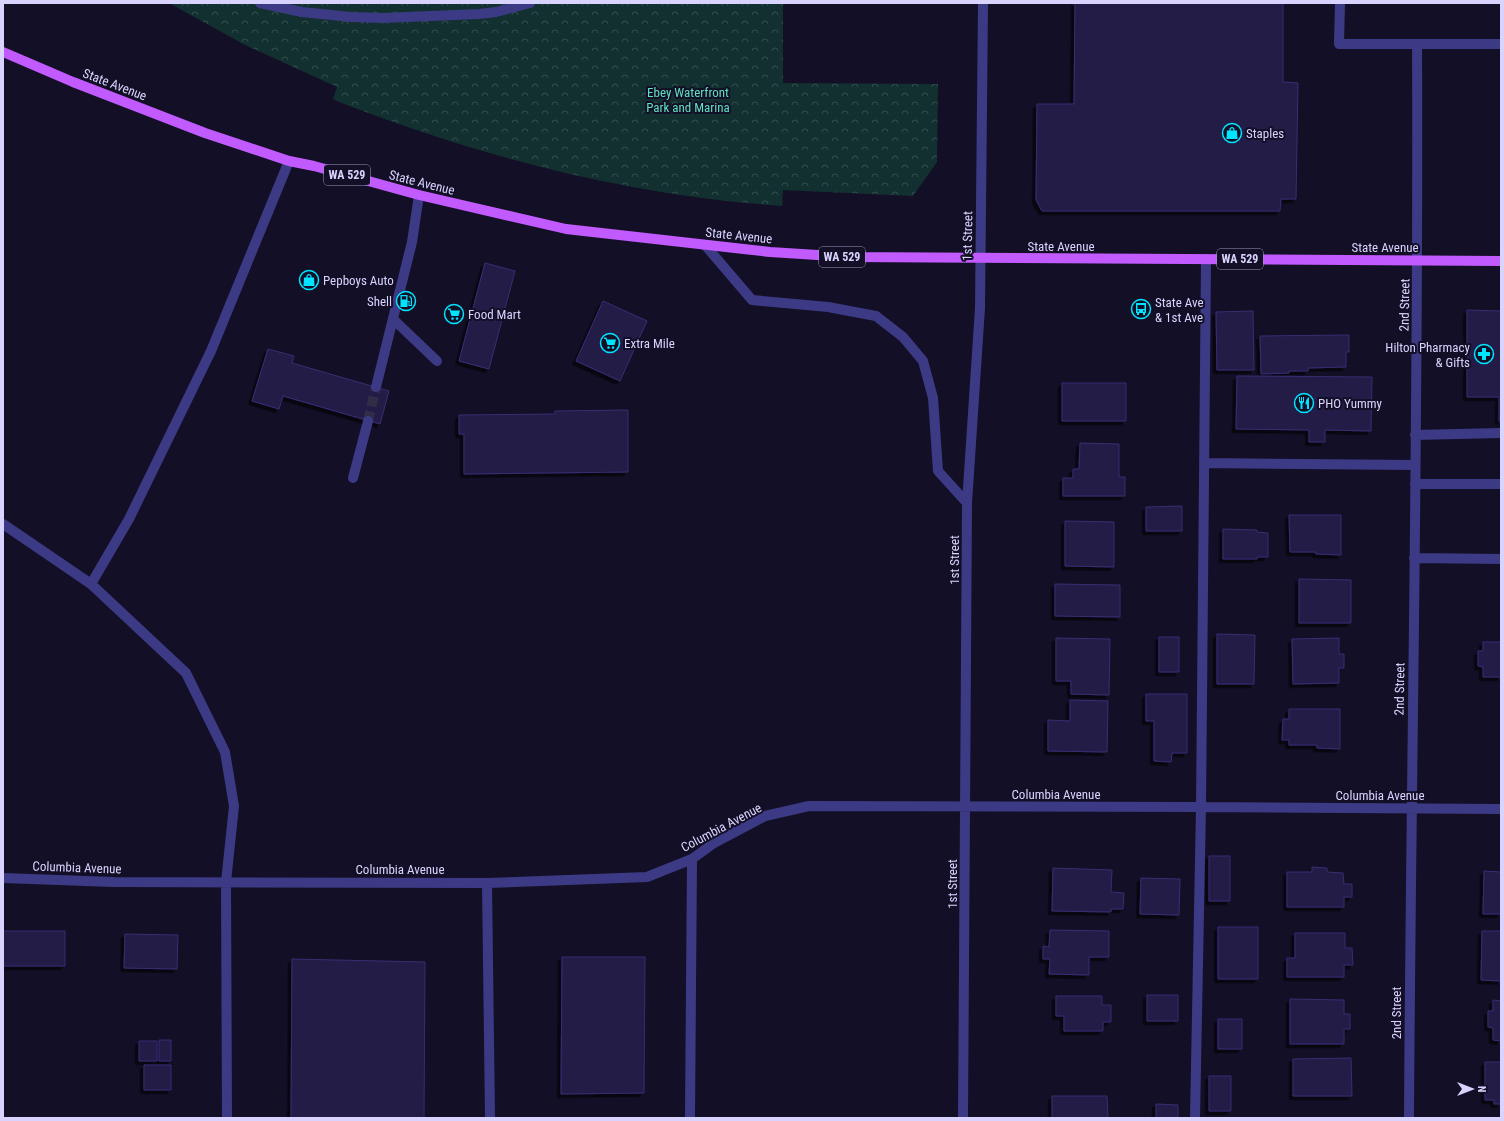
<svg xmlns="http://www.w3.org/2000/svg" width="1504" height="1121" font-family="'Roboto Condensed',sans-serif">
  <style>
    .park { fill: url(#park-crowns) }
    .building { fill: #241b47; stroke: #3b2d73; filter: url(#shadow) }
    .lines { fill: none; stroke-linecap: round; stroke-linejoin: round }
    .minor-tunnel { stroke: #312d47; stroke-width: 10; stroke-dasharray: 10 5; stroke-linecap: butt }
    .minor { stroke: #3d3a85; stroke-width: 10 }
    .major { stroke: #c25bff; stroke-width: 10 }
    .labels { text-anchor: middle; stroke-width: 4; stroke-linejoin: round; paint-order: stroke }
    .shield { fill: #130f26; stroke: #9e99be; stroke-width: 1 }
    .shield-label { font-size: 12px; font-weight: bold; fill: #d9d4ff }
    .street-label { font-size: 13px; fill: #d9d4ff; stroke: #130f26 }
    .park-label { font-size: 13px; fill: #5fe0c0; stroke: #130f26 }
    .poi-label { font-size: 13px; fill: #d9d4ff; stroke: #130f26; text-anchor: start }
  </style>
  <defs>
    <pattern id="park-crowns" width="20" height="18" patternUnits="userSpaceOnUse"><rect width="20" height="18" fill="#12302f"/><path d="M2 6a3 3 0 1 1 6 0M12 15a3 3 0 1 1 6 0" fill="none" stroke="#344d4e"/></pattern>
    <filter id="shadow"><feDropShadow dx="-3.5" dy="3.5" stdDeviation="0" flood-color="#0009"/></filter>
  </defs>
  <rect width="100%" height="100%" fill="#130f26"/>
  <path class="park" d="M169,3H783V83L938,84L937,162L913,196L783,190L782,206C626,195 485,158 339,102L333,99L337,87L245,45Z"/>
  <path class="building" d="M1075,3H1283V82L1298,83L1296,199H1281L1280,211H1042L1036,200L1037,104H1074Z
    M485,263L515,271L489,369L459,361Z
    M603,301L647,321L620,381L576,361Z
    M1467,310L1501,311V421H1499V397H1467Z
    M1253,311L1254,370H1217L1216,312Z
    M1349,335V352H1346V367L1308,368V371H1289V373L1261,374L1260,336Z
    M268,349L294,356L292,363L389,391L380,424L283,396L279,409L252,401Z
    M1237,376L1372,377L1371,431L1325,430V442H1309V430L1236,429Z
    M1062,383H1126V421H1062Z
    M628,410V472L464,474V434H459V415L555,414V411Z
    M1080,443L1119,444V477H1125V496H1063V478H1073V469H1079Z
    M1182,506V531H1146V507Z
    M1289,515H1341V555L1316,554L1315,552H1290Z
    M1065,521L1114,522V567L1065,566Z
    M1223,529L1257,530V532L1268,533V557H1257V559H1223Z
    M1299,579L1351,580V623H1299Z
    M1055,584L1120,585V617L1055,616Z
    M1217,634L1255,635L1254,684H1217Z
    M1159,637H1179V672H1159Z
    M1056,638L1110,639L1109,695L1071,694V681H1056Z
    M1339,638V654H1344V668H1339V683L1293,684L1292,639Z
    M1483,642H1501V677H1483V667L1478,666V651H1483Z
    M1146,694H1187V753H1172L1171,762L1154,761V721H1146Z
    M1070,700L1108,701L1107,752L1048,751V720L1070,721Z
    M1289,709H1340V749L1317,748V745H1289V740H1282L1283,719H1289Z
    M1209,856H1230V901H1209Z
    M1312,867L1327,868V872L1343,873L1344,884H1352V897H1344V907H1287V872H1312Z
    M1053,868L1112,870L1111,892L1124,893L1123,909H1111V912L1052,911Z
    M1484,871L1501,872V914H1483Z
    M1141,878L1180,879L1179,915L1140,914Z
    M1218,927H1258V979H1218Z
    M1050,930L1109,931V957H1089V975L1049,974L1050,959H1043V946L1049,947Z
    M3,931H65V966H3Z
    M1482,931H1501V981L1481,980Z
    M1295,933H1345V948H1352L1353,965H1344V977H1287V958H1295Z
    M125,934L178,935L177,969L124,968Z
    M562,957H645L644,1093L561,1094Z
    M292,959L425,962L424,1118H291Z
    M1147,995H1178V1021H1147Z
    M1056,996H1102V1005H1111V1022H1103V1031H1064V1016H1056Z
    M1290,999L1344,1000V1014H1350V1029H1344V1044H1290Z
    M1493,1000L1501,1001V1041L1493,1040V1028L1488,1027V1011H1493Z
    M1218,1019H1242V1049H1218Z
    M159,1040H171V1061H159Z
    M139,1041H157V1061H139Z
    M1351,1058L1352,1096H1293V1059Z
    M1485,1062H1501V1104H1494V1100H1485Z
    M144,1065H171V1090H144Z
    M1209,1076H1231V1111H1209Z
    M1052,1096H1107L1108,1118H1052Z
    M1156,1104L1178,1105V1118H1156Z"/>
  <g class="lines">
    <path class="minor-tunnel" d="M368,421L376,387"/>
    <path class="minor" d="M260,3L302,12L351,17L383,18L479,14L496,12L530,3
      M1340,3L1339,44H1501
      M705,245L752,300L828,307L876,316L903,337L923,361L933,398L938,471L967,503
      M393,319L437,361
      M376,387L412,242L419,195
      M1415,435L1501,433
      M1204,463L1415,465
      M353,478L368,421
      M1415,484H1501
      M3,524L91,584L186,673L225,752L234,806L226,882L227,1118
      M1414,558L1501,559
      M91,584L129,519L211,351L289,161
      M3,878L113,882L487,883L647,877L692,859L714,843L765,816L809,806L1201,807L1501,809
      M487,883L490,1118
      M690,1118L692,859
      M963,1118L967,503L980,308L983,3
      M1195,1118L1201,807L1206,259
      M1409,1118C1411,760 1419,402 1417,44"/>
    <path class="major" d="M3,52L73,82L205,133L289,161L314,166L419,195L566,229L770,252L849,257L1501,261"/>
  </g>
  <defs>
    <symbol id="shop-ring" viewBox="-11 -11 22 22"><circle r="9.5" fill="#130f26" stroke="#00e5ff" stroke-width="1.5"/><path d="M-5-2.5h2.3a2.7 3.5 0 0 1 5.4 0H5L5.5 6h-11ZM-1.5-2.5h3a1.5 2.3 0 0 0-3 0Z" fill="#00e5ff"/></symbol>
    <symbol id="fuel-ring" viewBox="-11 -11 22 22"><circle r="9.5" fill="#130f26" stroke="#00e5ff" stroke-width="1.5"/><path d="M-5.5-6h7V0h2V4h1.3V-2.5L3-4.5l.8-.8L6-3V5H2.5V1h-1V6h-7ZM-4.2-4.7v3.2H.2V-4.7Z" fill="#00e5ff"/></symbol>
    <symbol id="bus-ring" viewBox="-11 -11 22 22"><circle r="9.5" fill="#130f26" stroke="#00e5ff" stroke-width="1.5"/><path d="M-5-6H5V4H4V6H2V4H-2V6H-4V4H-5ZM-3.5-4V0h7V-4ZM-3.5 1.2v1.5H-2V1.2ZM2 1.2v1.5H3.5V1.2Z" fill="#00e5ff"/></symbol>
    <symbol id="supermarket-ring" viewBox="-11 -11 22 22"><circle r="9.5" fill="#130f26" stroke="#00e5ff" stroke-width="1.5"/><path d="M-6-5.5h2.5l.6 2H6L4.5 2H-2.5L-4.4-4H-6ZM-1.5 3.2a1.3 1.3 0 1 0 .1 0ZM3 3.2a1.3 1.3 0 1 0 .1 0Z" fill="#00e5ff"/></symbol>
    <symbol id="pharmacy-ring" viewBox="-11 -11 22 22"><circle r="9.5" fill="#130f26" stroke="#00e5ff" stroke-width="1.5"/><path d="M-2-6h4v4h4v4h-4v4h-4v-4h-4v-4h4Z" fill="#00e5ff"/></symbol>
    <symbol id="restaurant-ring" viewBox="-11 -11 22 22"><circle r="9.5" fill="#130f26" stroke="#00e5ff" stroke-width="1.5"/><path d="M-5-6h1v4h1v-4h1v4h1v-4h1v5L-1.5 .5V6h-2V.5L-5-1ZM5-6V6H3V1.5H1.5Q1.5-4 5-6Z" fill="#00e5ff"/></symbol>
  </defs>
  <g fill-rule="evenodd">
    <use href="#shop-ring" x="1221" y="122" width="22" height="22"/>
    <use href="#shop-ring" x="298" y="269" width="22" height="22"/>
    <use href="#fuel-ring" x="395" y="290" width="22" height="22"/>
    <use href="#bus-ring" x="1130" y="298" width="22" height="22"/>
    <use href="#supermarket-ring" x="443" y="303" width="22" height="22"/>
    <use href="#supermarket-ring" x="599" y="332" width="22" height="22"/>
    <use href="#pharmacy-ring" x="1473" y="343" width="22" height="22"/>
    <use href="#restaurant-ring" x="1293" y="392" width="22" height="22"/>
  </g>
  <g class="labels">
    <g class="shield">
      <rect x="324" y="165" width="46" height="20" rx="3"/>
      <rect x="819" y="247" width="46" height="20" rx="3"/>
      <rect x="1217" y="249" width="46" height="20" rx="3"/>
    </g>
    <g class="shield-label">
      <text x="347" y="179">WA 529</text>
      <text x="842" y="261">WA 529</text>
      <text x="1240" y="263">WA 529</text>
    </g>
    <g class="street-label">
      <text transform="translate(115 84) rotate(21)" y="5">State Avenue</text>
      <text transform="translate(422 182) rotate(14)" y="5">State Avenue</text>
      <text transform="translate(739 235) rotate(6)" y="5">State Avenue</text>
      <text transform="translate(967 236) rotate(-89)" y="5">1st Street</text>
      <text x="1061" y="251">State Avenue</text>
      <text x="1385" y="252">State Avenue</text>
      <text transform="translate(1404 305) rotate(-89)" y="5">2nd Street</text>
      <text transform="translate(954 560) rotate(-90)" y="5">1st Street</text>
      <text transform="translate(1399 689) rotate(-89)" y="5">2nd Street</text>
      <text x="1056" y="799">Columbia Avenue</text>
      <text x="1380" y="800">Columbia Avenue</text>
      <text transform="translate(721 827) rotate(-28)" y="5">Columbia Avenue</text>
      <text transform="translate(77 867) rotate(2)" y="5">Columbia Avenue</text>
      <text x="400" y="874">Columbia Avenue</text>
      <text transform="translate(952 884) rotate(-90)" y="5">1st Street</text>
      <text transform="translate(1396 1013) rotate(-90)" y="5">2nd Street</text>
    </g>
    <g class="park-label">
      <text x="688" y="97">Ebey Waterfront<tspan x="688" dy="15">Park and Marina</tspan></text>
    </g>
    <g class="poi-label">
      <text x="1246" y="138">Staples</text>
      <text x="323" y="285">Pepboys Auto</text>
      <text x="392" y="306" text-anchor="end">Shell</text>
      <text x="1155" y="307">State Ave<tspan x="1155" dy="15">&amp; 1st Ave</tspan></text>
      <text x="468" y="319">Food Mart</text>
      <text x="624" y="348">Extra Mile</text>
      <text x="1470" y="352" text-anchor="end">Hilton Pharmacy<tspan x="1470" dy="15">&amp; Gifts</tspan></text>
      <text x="1318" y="408">PHO Yummy</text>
    </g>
  </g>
  <rect width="1504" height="1121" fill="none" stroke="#d9d4ff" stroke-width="8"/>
  <g transform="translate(1472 1089) rotate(90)" stroke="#130f26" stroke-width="3" paint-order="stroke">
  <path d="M0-3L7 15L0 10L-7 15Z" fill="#d9d4ff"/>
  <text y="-6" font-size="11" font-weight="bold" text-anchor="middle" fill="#d9d4ff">N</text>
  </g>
</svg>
